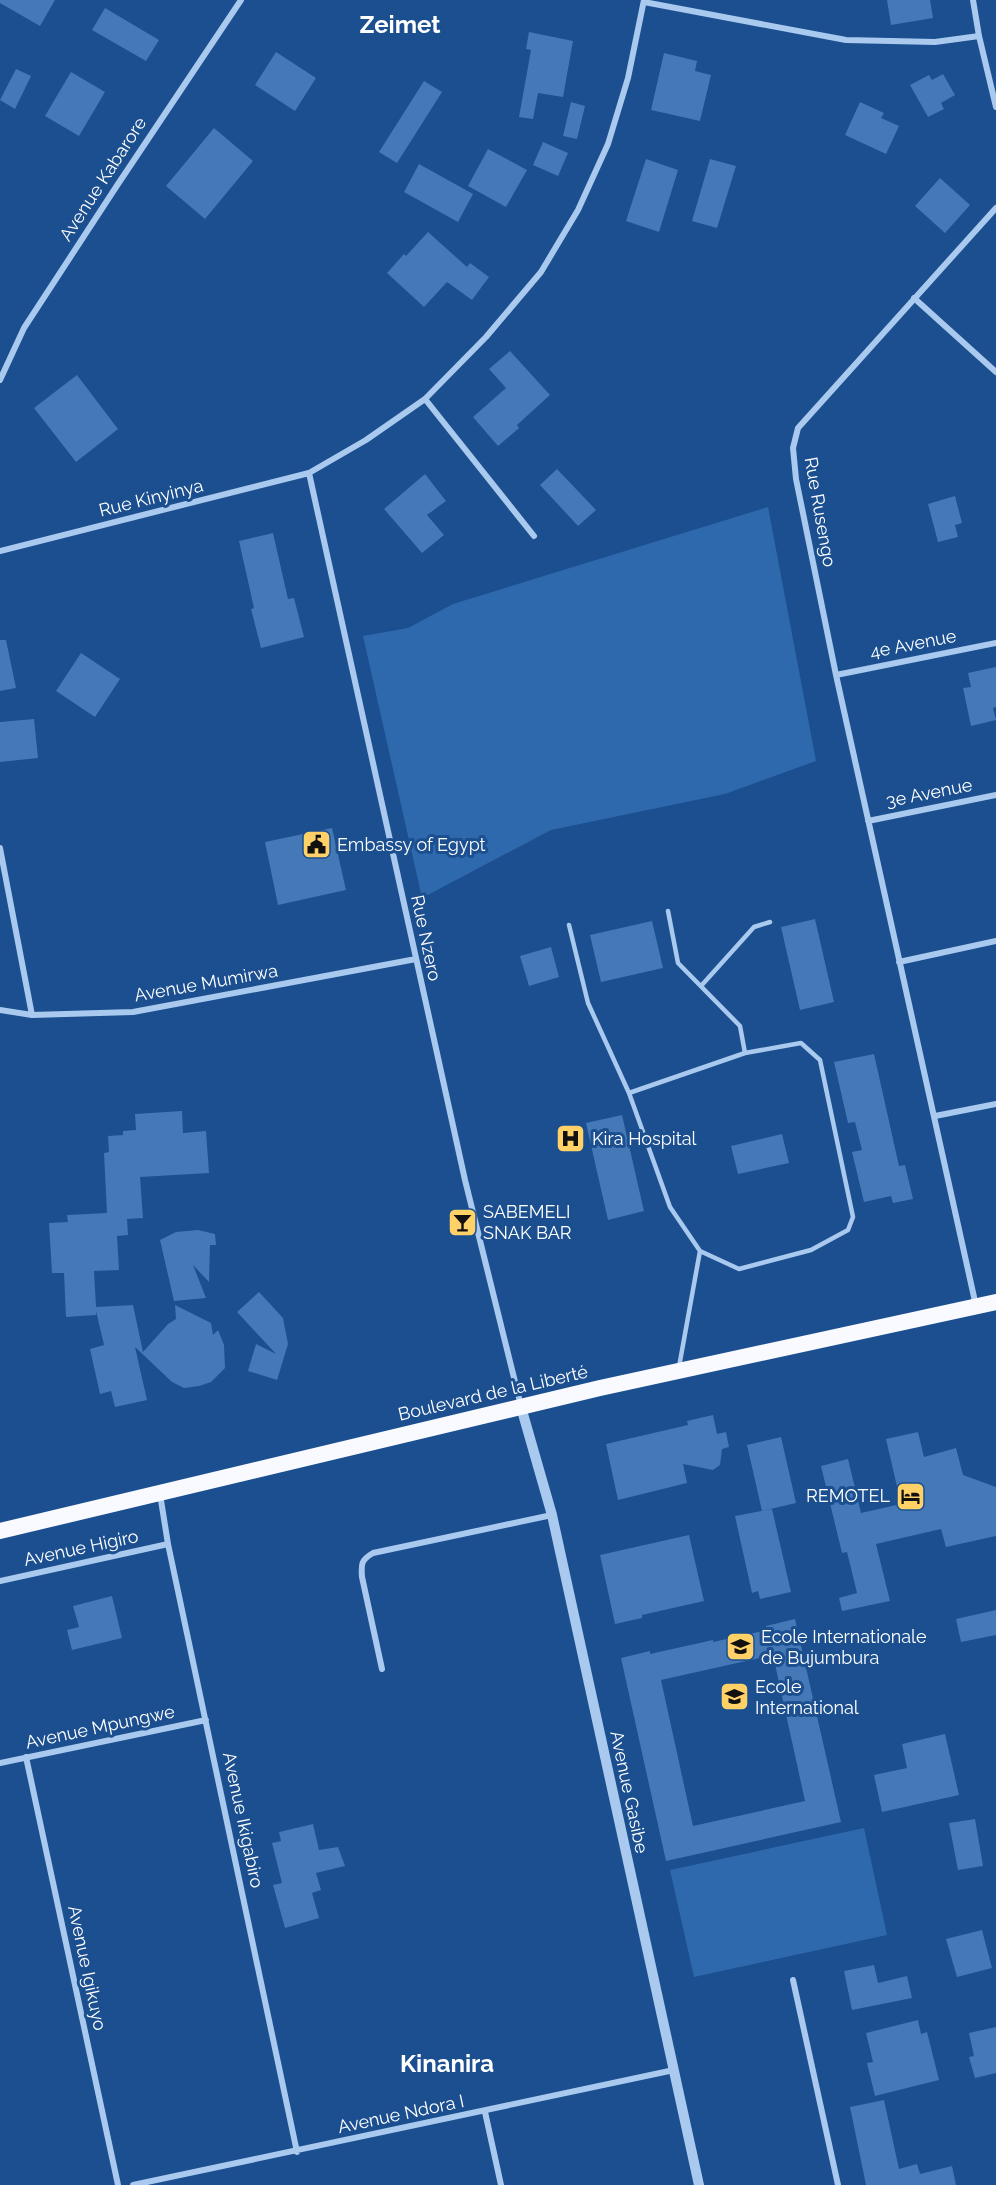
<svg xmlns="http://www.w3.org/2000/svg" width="996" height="2185" font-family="Raleway,sans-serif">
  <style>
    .green { fill: #2e69ad }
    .building { fill: #4478b7; fill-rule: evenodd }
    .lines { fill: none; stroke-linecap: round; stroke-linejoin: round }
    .service { stroke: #a9c9ee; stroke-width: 4.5 }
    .minor { stroke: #a9c9ee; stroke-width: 6 }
    .tertiary { stroke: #a9c9ee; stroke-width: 10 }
    .trunk { stroke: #f8faff; stroke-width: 16 }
    .labels { text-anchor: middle; stroke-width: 6; stroke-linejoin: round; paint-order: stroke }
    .street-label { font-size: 18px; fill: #fff; stroke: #1b4f8f }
    .poi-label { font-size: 18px; fill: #fff; stroke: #1b4f8f; text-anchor: start }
    .district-label { font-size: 24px; font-weight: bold; fill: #fff; stroke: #1b4f8f }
  </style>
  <rect width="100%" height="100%" fill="#1b4f8f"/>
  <path class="green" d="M768,507L816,761L725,794L551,830L422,898L363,636L408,628L453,604Z
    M864,1828L887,1935L694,1977L670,1870Z"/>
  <path class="building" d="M0,0H55L40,26L0,3Z
    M887,0H930L933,18L891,25Z
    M105,8L159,40L146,61L92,30Z
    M529,32L573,41L563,97L538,93L533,119L519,117L531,50L526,49Z
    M276,52L316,78L295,111L255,85Z
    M664,53L697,61L695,71L711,75L700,121L651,110Z
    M16,69L31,76L15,109L0,100Z
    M71,72L105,92L79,136L45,116Z
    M943,74L955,95L941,103L944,109L928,117L910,85L929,75L932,80Z
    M424,81L442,92L397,163L379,152Z
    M571,102L585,106L577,139L563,136Z
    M860,102L884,113L881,118L899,126L886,154L845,135Z
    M214,128L253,161L205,219L166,186Z
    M543,142L568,153L558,176L533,165Z
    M488,149L527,170L506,207L468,186Z
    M646,159L678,170L659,232L626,221Z
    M710,159L736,166L717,228L692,221Z
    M419,164L473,194L458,222L404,192Z
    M940,178L970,205L945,233L915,206Z
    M428,232L467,267L470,263L489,277L472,300L447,282L424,307L387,273L404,254L406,256Z
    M510,351L550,395L517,425L519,428L498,446L473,417L506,388L489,369Z
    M77,375L118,429L76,462L34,408Z
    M557,469L596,510L578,526L540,485Z
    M425,474L446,501L427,515L444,535L422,553L384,509Z
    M955,496L962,523L955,525L958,537L938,542L928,504Z
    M273,533L288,599L294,598L304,637L261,648L251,609L254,608L239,541Z
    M0,640H6L16,688L0,691Z
    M81,653L120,679L95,717L56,691Z
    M996,667V707L993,708L996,720L971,726L963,688L971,687L968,673Z
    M34,719L38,758L0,762V722Z
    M332,828L346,890L278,905L265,842Z
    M815,919L834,1002L800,1010L781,927Z
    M652,921L663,968L601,982L590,935Z
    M551,947L559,977L529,986L520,956Z
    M874,1054L899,1166L905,1165L913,1199L893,1203L891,1196L864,1202L852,1152L862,1150L855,1122L848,1123L834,1062Z
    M182,1111L183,1133L206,1131L209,1173L140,1177L143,1218L127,1219L128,1235L117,1236L119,1270L94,1271L96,1307L133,1305L143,1352L168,1324L176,1319L175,1305L211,1323L213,1335L218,1330L224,1345L225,1368L211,1382L199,1386L184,1388L172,1382L135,1347L147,1400L115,1407L111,1391L100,1394L90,1349L104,1345L96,1311V1315L66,1317L64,1273H52L49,1223L68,1222L67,1215L107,1213L104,1153L109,1152L108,1136L123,1135V1131L136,1130L135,1114Z
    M622,1115L644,1211L608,1220L586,1123Z
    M782,1134L789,1163L738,1174L731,1146Z
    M198,1230L215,1234L216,1245H210L209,1282L193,1265L206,1298L174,1301L160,1240L176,1232Z
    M259,1292L283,1318L288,1344L277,1380L248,1371L256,1344L276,1354L237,1312Z
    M713,1415L717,1434L726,1432L729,1447L722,1449L720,1465L713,1470L683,1464L687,1483L618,1500L606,1444L688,1425L687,1421Z
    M918,1432L924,1457L956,1448L963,1475L996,1487V1536L946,1547L941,1529L876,1544L890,1601L842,1611L839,1598L857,1593L847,1552L842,1553L821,1466L848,1459L861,1513L901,1504L886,1439Z
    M781,1437L796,1503L762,1511L747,1445Z
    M772,1509L791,1592L760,1599L758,1591L752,1593L735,1516Z
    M689,1535L704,1601L642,1615V1618L615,1624L600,1555Z
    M112,1596L122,1638L72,1650L67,1630L79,1627L73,1606Z
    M996,1610V1635L961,1642L956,1619Z
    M795,1619L841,1822L666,1861L621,1658L650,1651V1654L713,1640V1642L767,1630L766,1626ZM773,1655L805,1801L693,1826L661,1680Z
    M945,1734L959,1795L882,1812L874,1775L907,1768L902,1744Z
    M975,1819L983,1866L958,1870L949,1823Z
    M313,1824L319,1850L338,1847L345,1866L316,1873L321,1890L312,1893L319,1918L285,1928L273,1885L282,1883L272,1843L281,1841L279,1832Z
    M982,1930L992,1968L957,1977L946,1939Z
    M874,1965L878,1983L907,1976L912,1998L852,2010L844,1971Z
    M918,2020L921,2034L927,2032L939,2080L875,2096L867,2063L873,2062L866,2033Z
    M996,2027V2073L975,2078L969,2057L974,2056L969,2033Z
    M884,2100L899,2169L917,2164L920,2174L952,2166L956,2185H866L850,2107Z"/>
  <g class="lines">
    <path class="service" d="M668,911L678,963L740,1026L745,1053
      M569,925L588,1003L629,1093
      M701,986L754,927L770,922
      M801,1043L820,1060L853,1217L848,1230L811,1250L739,1269L700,1251L670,1207L629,1093L745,1053Z
      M679,1367L700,1251"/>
    <path class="minor" d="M973,0L979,36L996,107
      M644,2L846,40L935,42L979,36
      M914,298L996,372
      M0,380L24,328L118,184L241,0
      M425,399L534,536
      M309,473L465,1180L521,1406
      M0,551L309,473L366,440L425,399L486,337L541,272L578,210L608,144L628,78L644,0
      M836,675L996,643
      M868,821L996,795
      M0,848L32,1015
      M899,962L996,941
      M0,1010L32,1015L133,1012L416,959
      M935,1116L996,1104
      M976,1306L836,675L796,479L793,448L798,428L996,208
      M160,1494L168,1544L297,2152
      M0,1581L168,1544
      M382,1669L362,1577C361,1564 361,1560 373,1553L552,1515
      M26,1757L118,2185
      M0,1763L206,1720
      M793,1980L838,2185
      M485,2112L501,2185
      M133,2185L674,2070"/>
    <path class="tertiary" d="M521,1407L552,1515L699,2185"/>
    <path class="trunk" d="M0,1531L600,1388L996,1302"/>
  </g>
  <defs>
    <symbol id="civic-square" viewBox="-11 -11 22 22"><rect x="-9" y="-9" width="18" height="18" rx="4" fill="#ffd166" stroke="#1b4f8f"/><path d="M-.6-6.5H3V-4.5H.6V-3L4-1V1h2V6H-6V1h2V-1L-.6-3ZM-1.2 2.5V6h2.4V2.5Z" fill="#111"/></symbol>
    <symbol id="hospital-square" viewBox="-11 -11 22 22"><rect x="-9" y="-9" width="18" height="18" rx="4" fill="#ffd166" stroke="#1b4f8f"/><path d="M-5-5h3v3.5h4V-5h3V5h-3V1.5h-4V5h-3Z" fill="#111"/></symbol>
    <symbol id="bar-square" viewBox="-11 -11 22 22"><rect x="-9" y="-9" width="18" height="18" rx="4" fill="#ffd166" stroke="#1b4f8f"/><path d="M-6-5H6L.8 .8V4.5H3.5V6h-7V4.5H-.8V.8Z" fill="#111"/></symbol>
    <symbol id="hotel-square" viewBox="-11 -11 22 22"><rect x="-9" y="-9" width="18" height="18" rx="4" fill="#ffd166" stroke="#1b4f8f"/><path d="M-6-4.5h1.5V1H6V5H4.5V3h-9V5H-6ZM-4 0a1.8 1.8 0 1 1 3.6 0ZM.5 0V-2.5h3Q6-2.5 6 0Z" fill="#111"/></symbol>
    <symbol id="school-square" viewBox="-11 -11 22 22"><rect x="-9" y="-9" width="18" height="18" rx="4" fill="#ffd166" stroke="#1b4f8f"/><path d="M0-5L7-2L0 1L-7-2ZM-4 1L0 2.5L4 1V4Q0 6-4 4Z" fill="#111"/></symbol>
  </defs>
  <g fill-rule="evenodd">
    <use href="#civic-square" x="300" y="828" width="33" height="33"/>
    <use href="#hospital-square" x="554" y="1122" width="33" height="33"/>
    <use href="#bar-square" x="446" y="1206" width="33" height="33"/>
    <use href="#hotel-square" x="894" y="1480" width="33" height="33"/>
    <use href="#school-square" x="724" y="1630" width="33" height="33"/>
    <use href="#school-square" x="718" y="1680" width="33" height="33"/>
  </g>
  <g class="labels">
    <g class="street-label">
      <text transform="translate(103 179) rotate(-57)" y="6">Avenue Kabarore</text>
      <text transform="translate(151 498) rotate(-14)" y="6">Rue Kinyinya</text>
      <text transform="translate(820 512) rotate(80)" y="6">Rue Rusengo</text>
      <text transform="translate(913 644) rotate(-11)" y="6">4e Avenue</text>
      <text transform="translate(929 793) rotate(-11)" y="6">3e Avenue</text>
      <text transform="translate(426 938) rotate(78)" y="6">Rue Nzero</text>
      <text transform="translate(206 983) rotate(-10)" y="6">Avenue Mumirwa</text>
      <text transform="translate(493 1393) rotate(-13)" y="6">Boulevard de la Liberté</text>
      <text transform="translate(81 1548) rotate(-12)" y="6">Avenue Higiro</text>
      <text transform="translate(100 1727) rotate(-12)" y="6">Avenue Mpungwe</text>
      <text transform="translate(629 1792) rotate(78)" y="6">Avenue Gasibe</text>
      <text transform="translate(243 1820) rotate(78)" y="6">Avenue Ikigabiro</text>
      <text transform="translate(87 1968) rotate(78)" y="6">Avenue Igikuyo</text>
      <text transform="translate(401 2114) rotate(-12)" y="6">Avenue Ndora I</text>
    </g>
    <g class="poi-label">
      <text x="337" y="851">Embassy of Egypt</text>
      <text x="592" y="1145">Kira Hospital</text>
      <text x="483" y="1218">SABEMELI<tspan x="483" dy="21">SNAK BAR</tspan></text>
      <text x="890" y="1502" text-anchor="end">REMOTEL</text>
      <text x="761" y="1643">Ecole Internationale<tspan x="761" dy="21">de Bujumbura</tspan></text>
      <text x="755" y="1693">Ecole<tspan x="755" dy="21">International</tspan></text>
    </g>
    <g class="district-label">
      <text x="400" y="33">Zeimet</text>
      <text x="447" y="2072">Kinanira</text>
    </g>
  </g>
</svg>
